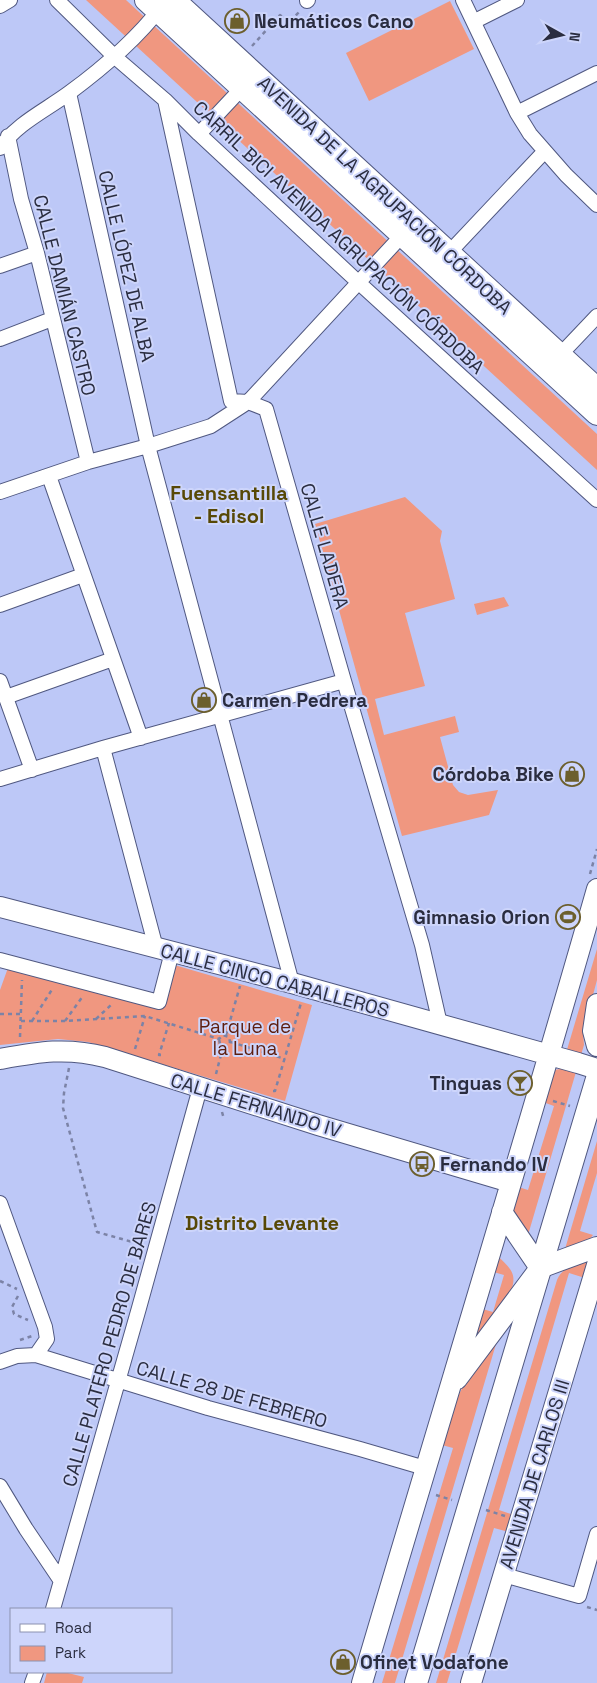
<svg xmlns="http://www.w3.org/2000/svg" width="597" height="1683" font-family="'Space Grotesk',sans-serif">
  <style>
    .green { fill: #f09780 }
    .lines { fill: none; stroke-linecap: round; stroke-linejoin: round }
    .street-casing { stroke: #505880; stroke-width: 16 }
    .secondary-casing { stroke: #505880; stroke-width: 22 }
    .primary-casing { stroke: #505880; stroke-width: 24 }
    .path { stroke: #7c83a6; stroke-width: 2.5; stroke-dasharray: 4 4; stroke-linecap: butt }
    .street { stroke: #fff; stroke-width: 14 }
    .secondary { stroke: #fff; stroke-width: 20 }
    .primary { stroke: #fff; stroke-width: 22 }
    .labels { text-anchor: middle; stroke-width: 4; stroke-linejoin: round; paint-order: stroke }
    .poi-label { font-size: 19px; font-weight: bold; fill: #2a2d40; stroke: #cdd5fb; text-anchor: start }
    .street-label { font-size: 19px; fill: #2a2d40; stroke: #cdd5fb }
    .park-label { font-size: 19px; fill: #5d1e0f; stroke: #cdd5fb }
    .neighbourhood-label { font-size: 20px; font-weight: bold; fill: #574806; stroke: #cdd5fb }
  </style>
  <rect width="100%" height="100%" fill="#bdc8f7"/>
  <path class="green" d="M86,0H126L597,434V470Z
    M450,1L474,49L369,101L346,53Z
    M405,497L442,531L440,541L455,599L405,613L425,686L375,699L384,735L455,716L459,732L440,737L453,785L459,792L468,795L498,790L489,815L402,836L315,524Z
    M504,597L509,606L477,615L474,604Z
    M597,949V980L583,1032L584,1045L581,1055L566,1053Z
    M171,964L312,1005L285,1101L88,1042L58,1039L0,1045V990L9,965L160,1005Z
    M560,1069H575L576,1072L528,1235L508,1208L515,1186L528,1190L554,1106L540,1101L554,1070Z
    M597,1141V1173L580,1231L593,1235L588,1241L565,1249Z
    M497,1255C509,1268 518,1272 511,1291L473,1346L479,1308L493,1312L504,1275L490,1271Z
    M588,1262L585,1278L569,1273L499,1510L514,1515L509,1532L494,1528L447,1683H436L557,1280C562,1267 575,1265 588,1262Z
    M499,1334L395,1683H382L453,1448L438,1444L456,1400L468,1377Z
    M47,1672H64L84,1677L82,1683H44Z"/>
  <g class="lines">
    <defs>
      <path id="street" d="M57,0L115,57L165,100L199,134L358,282L597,500
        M463,0L517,113L530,134L566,175L597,205
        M307,1L308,0
        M0,6L10,0
        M475,21L517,0
        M69,93L148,446L292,983
        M165,100L231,401L248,402L266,409L344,681L422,945L440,1024
        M517,113L597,73
        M199,134L242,88
        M8,136L21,199L37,253L88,462
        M0,148C16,124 46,110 69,93C103,68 136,40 162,6
        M445,257L544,152
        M0,266L37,253
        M0,339L52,319
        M560,355L597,316
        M49,476L141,738
        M0,492L88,462L148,446L211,426L248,402L407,230
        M0,605L83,575
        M0,681L32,770
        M6,697L113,659
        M103,748L156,948
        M0,779L103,748L344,681
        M0,960L159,1002L172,952
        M0,1203L45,1327L47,1339L36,1355
        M0,1362L17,1356L36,1355L208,1408L360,1449L425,1468
        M0,1486L26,1529L61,1581
        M504,1575L579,1596L597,1534
        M53,1609L139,1308L200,1088
        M32,1683L36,1672"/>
      <path id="secondary" d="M0,907L292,983L578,1063L597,1069
        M597,1004L593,1031L597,1046
        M0,1059C39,1052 66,1047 105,1057L318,1125L510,1182
        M502,1212L540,1268
        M457,1379L540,1268L597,1247
        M362,1683C440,1418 521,1155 597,889
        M471,1683L597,1265"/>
      <path id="primary" d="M146,0L597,414
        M174,0L597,389
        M416,1683L597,1079"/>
    </defs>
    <use href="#street" class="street-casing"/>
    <use href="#secondary" class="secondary-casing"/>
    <use href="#primary" class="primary-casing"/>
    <path class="path" d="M252,46L280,15L289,23L299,12
      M590,874L597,849
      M0,1014H21
      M96,1019L112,1004
      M21,1021H65L145,1016L219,1039L223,1035L229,1037L230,1042L227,1046L223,1047L220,1044L219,1039
      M32,1021L53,988
      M65,1021L83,996
      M226,1035L240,986
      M20,1037L22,980
      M231,1042L285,1059
      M135,1049L145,1016
      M161,1055H159L169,1023
      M69,1068L64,1093L63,1108L97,1232L143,1245
      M216,1074L223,1047
      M273,1091H275L301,1003
      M553,1101L570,1106
      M222,1112L224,1119
      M0,1281L17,1289
      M18,1296L12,1307L14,1314L28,1320
      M20,1340L32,1336
      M436,1495L452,1500
      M486,1510L505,1516
      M587,1607L597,1610"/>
    <use href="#street" class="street"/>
    <use href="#secondary" class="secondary"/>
    <use href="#primary" class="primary"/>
  </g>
  <defs>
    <symbol id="shop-ring" viewBox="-11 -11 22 22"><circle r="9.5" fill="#cdd5fb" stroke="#6c5f2d" stroke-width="1.5"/><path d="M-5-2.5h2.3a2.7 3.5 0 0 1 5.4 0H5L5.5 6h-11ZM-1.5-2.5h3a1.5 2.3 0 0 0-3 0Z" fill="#6c5f2d"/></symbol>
    <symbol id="stadium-ring" viewBox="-11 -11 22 22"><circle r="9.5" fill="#cdd5fb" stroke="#6c5f2d" stroke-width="1.5"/><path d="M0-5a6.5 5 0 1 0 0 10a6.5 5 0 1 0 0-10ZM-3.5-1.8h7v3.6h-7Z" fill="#6c5f2d"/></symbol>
    <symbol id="bar-ring" viewBox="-11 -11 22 22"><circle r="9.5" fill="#cdd5fb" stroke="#6c5f2d" stroke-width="1.5"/><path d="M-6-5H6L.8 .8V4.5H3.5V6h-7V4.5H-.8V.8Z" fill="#6c5f2d"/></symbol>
    <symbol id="bus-ring" viewBox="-11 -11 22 22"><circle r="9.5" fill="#cdd5fb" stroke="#6c5f2d" stroke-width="1.5"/><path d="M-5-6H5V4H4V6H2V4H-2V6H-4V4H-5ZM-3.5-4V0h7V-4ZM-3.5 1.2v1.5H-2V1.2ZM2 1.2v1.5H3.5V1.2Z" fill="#6c5f2d"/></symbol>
  </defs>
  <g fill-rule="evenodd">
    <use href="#shop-ring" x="223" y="7" width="28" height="28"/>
    <use href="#shop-ring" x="190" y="686" width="28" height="28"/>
    <use href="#shop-ring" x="558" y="760" width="28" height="28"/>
    <use href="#stadium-ring" x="554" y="903" width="28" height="28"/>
    <use href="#bar-ring" x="506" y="1069" width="28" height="28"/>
    <use href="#bus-ring" x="408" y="1150" width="28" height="28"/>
    <use href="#shop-ring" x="329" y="1648" width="28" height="28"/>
  </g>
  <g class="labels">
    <g class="poi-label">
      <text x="254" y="28">Neumáticos Cano</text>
      <text x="222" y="707">Carmen Pedrera</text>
      <text x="554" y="781" text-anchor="end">Córdoba Bike</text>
      <text x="550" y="924" text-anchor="end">Gimnasio Orion</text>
      <text x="502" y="1090" text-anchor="end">Tinguas</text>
      <text x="440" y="1171">Fernando IV</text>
      <text x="360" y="1669">Ofinet Vodafone</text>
    </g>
    <g class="street-label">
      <text transform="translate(385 195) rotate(43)" y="7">AVENIDA DE LA AGRUPACIÓN CÓRDOBA</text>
      <text transform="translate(339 237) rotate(43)" y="7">CARRIL BICI AVENIDA AGRUPACIÓN CÓRDOBA</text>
      <text transform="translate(127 266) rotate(77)" y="7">CALLE LÓPEZ DE ALBA</text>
      <text transform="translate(65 295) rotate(76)" y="7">CALLE DAMIÁN CASTRO</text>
      <text transform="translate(325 546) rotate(74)" y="7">CALLE LADERA</text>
      <text transform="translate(275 980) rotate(15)" y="7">CALLE CINCO CABALLEROS</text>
      <text transform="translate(256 1105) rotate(17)" y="7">CALLE FERNANDO IV</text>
      <text transform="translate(109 1344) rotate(-74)" y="7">CALLE PLATERO PEDRO DE BARES</text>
      <text transform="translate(232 1394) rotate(16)" y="7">CALLE 28 DE FEBRERO</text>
      <text transform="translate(534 1474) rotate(-73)" y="7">AVENIDA DE CARLOS III</text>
    </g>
    <g class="park-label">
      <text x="245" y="1033">Parque de<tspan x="245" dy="22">la Luna</tspan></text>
    </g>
    <g class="neighbourhood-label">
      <text x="229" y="500">Fuensantilla<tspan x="229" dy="23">- Edisol</tspan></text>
      <text x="262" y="1230">Distrito Levante</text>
    </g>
  </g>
  <rect x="10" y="1608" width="162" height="65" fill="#cdd5fb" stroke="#8c92b0"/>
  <rect x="20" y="1624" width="25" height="8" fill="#ffffff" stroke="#8c92b0"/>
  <text x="55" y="1633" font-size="15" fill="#2a2d40">Road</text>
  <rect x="20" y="1646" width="25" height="15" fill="#f09780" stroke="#8c92b0"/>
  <text x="55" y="1658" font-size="15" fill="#2a2d40">Park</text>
  <g transform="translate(562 35) rotate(98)" stroke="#cdd5fb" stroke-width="4" paint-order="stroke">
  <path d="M0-4L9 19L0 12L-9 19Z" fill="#2a2d40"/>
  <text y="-8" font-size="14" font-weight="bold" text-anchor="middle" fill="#2a2d40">N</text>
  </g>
</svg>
